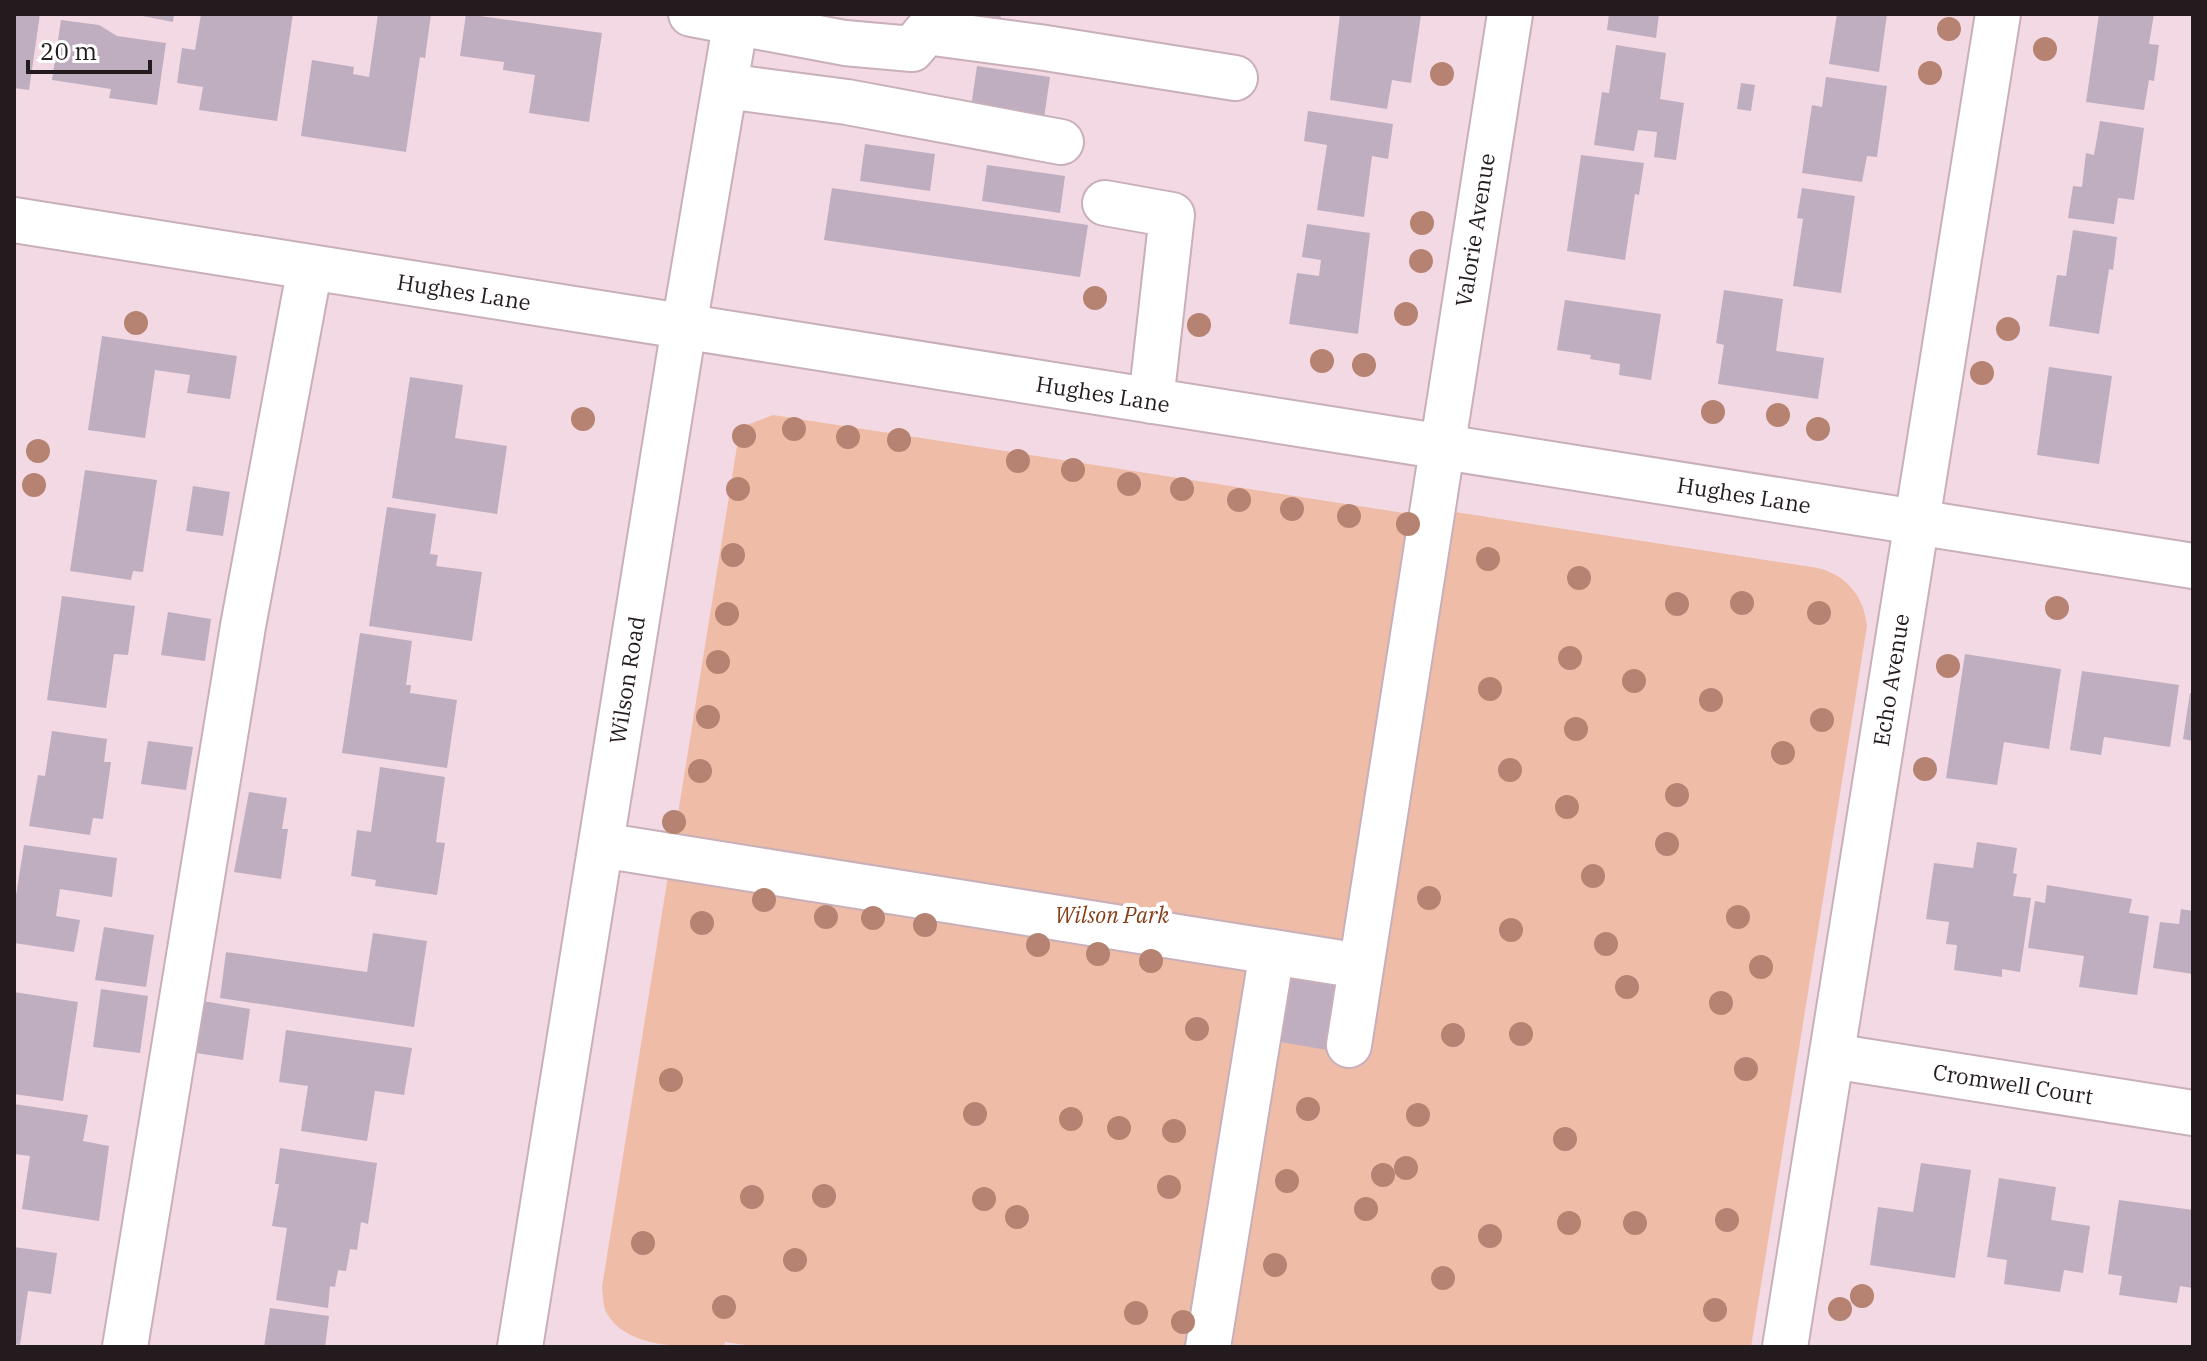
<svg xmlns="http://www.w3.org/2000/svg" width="2207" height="1361" font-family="'IBM Plex Serif',serif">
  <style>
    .green { fill: #efbda7 }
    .building { fill: #bfaec0 }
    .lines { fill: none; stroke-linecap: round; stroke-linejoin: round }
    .minor-casing { stroke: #c8afb9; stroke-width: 48 }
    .minor { stroke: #fff; stroke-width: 44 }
    .tree { fill: #b68372 }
    .labels { text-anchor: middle; stroke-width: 8; stroke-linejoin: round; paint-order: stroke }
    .street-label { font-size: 22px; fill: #241b1f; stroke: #fff }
    .park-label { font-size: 22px; font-style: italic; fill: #843d16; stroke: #fff }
  </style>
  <rect width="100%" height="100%" fill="#f3d9e3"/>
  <path class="green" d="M773,415L1417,515L1442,510L1818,568C1846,575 1864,596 1867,626L1751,1347H759L725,1342L724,1347C688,1347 626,1350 606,1312C603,1305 603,1296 602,1287L739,434L741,427Z"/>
  <path class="building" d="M14,14H40L29,90L14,88Z
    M132,14H174L173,22Z
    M201,14H293L277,121L199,110L203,87L177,83L182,48L195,50Z
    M378,14H431L425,58L420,57L406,152L301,136L312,60L354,67L353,74L369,77Z
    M466,14L602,33L589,122L529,113L535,75L503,70L504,62L460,56Z
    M953,14H1001L1000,24Z
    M1340,14L1421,15L1411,83L1392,80L1387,109L1330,100Z
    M1609,14H1659L1656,38L1607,30Z
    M1837,14H1887L1879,72L1829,64Z
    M2099,14H2154L2149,44L2159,45L2154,81L2149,80L2144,110L2086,102Z
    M61,20L99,25L117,36L166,43L157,105L109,98L111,89L52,80Z
    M1616,45L1666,53L1660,99L1684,103L1676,160L1654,157L1657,132L1638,130L1634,151L1594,145L1602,92L1609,93Z
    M977,66L1050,77L1043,125L970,114Z
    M1826,77L1887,86L1877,157L1867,156L1862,182L1802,173L1812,105L1822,107Z
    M1741,83L1755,85L1751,111L1737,109Z
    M1308,111L1393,124L1388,159L1372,156L1364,217L1317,210L1327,145L1304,141Z
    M2100,121L2144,128L2134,200L2118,198L2114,224L2068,218L2073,186L2082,187L2086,153L2094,155Z
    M865,144L935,154L930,191L860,181Z
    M1581,155L1644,163L1639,195L1635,194L1625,260L1567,251Z
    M987,165L1065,176L1060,213L982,201Z
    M832,188L1088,225L1080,277L824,240Z
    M1802,188L1855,196L1841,293L1793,286L1803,219L1797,218Z
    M1307,224L1370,233L1358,334L1289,324L1297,273L1319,276L1321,260L1302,257Z
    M2073,230L2117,237L2113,270L2109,269L2099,334L2049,326L2057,275L2066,276Z
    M1724,290L1783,299L1776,351L1824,358L1818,399L1718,384L1724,345L1716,343Z
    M1565,300L1661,314L1651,380L1619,375L1620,364L1590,359L1591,355L1557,350Z
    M102,336L237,356L230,399L187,393L190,375L155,370L145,438L88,430Z
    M2049,367L2112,376L2099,464L2037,455Z
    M410,377L463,385L455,438L507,446L497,514L392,498Z
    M85,470L157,480L143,572L133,571L131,580L70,571Z
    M193,486L230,492L223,536L186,531Z
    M387,507L436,514L430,554L438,555L436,566L482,572L472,641L369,626Z
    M62,596L135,606L128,655L114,654L106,708L47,700Z
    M168,612L211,619L205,661L161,655Z
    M360,633L412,641L406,685H411L410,693L457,700L447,768L342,753Z
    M1965,654L2061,669L2049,749L2004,742L1997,785L1946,778Z
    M2082,671L2179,685L2170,747L2104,737L2101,755L2070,750Z
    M2190,693H2193V741L2183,739Z
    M52,731L107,739L104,762H111L103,819L93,818L90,835L29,826L38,775L45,776Z
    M148,741L193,747L186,790L141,784Z
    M380,767L445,777L436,842L445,843L437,895L375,886L376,880L351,876L357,830L371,832Z
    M249,792L287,798L282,829H288L281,879L234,872Z
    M1977,842L2017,848L2013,873L2017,874L2013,896L2031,898L2020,972L2002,969V977L1954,970L1957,945L1946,944L1949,922L1926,919L1934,863L1973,868Z
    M24,845L117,858L112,897L60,889L56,916L80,920L74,952L14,943V908Z
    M2047,885L2132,899L2129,913L2149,916L2137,995L2079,987L2084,956L2028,948L2035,901L2045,903Z
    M2181,909L2193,911V974L2153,968L2160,922L2179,924Z
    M104,927L154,935L146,987L95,980Z
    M373,933L427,941L414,1027L220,998L226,952L367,972Z
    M1290,976L1350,984L1339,1052L1280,1042Z
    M101,989L148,996L140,1053L93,1047Z
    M14,992L78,1002L63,1101L14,1094Z
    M203,1001L250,1009L243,1060L196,1053Z
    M286,1030L412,1048L404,1095L375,1091L367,1141L301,1131L308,1086L279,1082Z
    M14,1104L88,1115L83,1141L109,1146L99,1221L22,1209L30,1156L14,1154Z
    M280,1148L377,1163L368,1224L361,1222L357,1250L350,1249L346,1271L338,1270L335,1287L330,1286L328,1308L276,1300L287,1228L272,1226L279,1184H275Z
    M1921,1163L1971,1170L1955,1278L1870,1265L1878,1207L1913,1212Z
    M1999,1178L2056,1187L2051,1220L2090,1226L2083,1273L2064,1270L2060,1292L2004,1284L2007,1260L1987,1257Z
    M2119,1200L2193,1210V1288L2180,1286L2177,1303L2119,1295L2122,1276L2108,1274Z
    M14,1247L57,1253L51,1294L28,1291L20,1345L14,1344Z
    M270,1308L329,1316L325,1347H264Z"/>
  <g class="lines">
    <defs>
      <path id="minor" d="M691,14L845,43L912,49L926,32L1039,47L1235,78
        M725,86L847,102L1061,142
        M1105,203L1172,215L1151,401
        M14,220L2193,566
        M601,845L1360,966
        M1349,1045L1510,14
        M1832,1056L2193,1113
        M125,1347L243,626L310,267
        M520,1347L684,327L737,14
        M1208,1347L1272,952
        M1785,1347L1998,14"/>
    </defs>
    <use href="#minor" class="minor-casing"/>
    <use href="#minor" class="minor"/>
  </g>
  <g class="tree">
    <circle cx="1949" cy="29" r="12"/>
    <circle cx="2045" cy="49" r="12"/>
    <circle cx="1930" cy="73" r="12"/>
    <circle cx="1442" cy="74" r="12"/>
    <circle cx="1422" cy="223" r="12"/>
    <circle cx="1421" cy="261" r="12"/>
    <circle cx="1095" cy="298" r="12"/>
    <circle cx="1406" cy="314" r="12"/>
    <circle cx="136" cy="323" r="12"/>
    <circle cx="1199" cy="325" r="12"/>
    <circle cx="2008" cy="329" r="12"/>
    <circle cx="1322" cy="361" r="12"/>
    <circle cx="1364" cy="365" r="12"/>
    <circle cx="1982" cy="373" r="12"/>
    <circle cx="1713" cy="412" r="12"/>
    <circle cx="1778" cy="415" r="12"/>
    <circle cx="583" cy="419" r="12"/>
    <circle cx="794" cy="429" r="12"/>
    <circle cx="1818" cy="429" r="12"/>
    <circle cx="744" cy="436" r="12"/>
    <circle cx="848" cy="437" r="12"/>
    <circle cx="899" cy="440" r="12"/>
    <circle cx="38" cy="451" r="12"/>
    <circle cx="1018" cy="461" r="12"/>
    <circle cx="1073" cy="470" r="12"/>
    <circle cx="1129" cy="484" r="12"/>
    <circle cx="34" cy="485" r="12"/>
    <circle cx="738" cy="489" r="12"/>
    <circle cx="1182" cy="489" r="12"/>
    <circle cx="1239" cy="500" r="12"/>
    <circle cx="1292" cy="509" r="12"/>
    <circle cx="1349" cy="516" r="12"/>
    <circle cx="1408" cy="524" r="12"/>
    <circle cx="733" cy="555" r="12"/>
    <circle cx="1488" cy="559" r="12"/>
    <circle cx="1579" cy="578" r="12"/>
    <circle cx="1742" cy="603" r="12"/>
    <circle cx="1677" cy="604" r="12"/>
    <circle cx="2057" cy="608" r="12"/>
    <circle cx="1819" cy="613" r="12"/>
    <circle cx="727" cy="614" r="12"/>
    <circle cx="1570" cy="658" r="12"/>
    <circle cx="718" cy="662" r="12"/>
    <circle cx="1948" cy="666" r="12"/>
    <circle cx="1634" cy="681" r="12"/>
    <circle cx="1490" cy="689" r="12"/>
    <circle cx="1711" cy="700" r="12"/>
    <circle cx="708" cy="717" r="12"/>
    <circle cx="1822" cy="720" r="12"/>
    <circle cx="1576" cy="729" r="12"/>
    <circle cx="1783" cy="753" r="12"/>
    <circle cx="1925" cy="769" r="12"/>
    <circle cx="1510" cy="770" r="12"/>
    <circle cx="700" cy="771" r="12"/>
    <circle cx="1677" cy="795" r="12"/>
    <circle cx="1567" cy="807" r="12"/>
    <circle cx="674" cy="822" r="12"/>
    <circle cx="1667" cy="844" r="12"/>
    <circle cx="1593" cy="876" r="12"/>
    <circle cx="1429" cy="898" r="12"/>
    <circle cx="764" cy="900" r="12"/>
    <circle cx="826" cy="917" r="12"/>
    <circle cx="1738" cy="917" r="12"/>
    <circle cx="873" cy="918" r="12"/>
    <circle cx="702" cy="923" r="12"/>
    <circle cx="925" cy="925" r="12"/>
    <circle cx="1511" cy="930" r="12"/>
    <circle cx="1606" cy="944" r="12"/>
    <circle cx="1038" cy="945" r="12"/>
    <circle cx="1098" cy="954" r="12"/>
    <circle cx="1151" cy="961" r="12"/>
    <circle cx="1761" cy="967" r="12"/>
    <circle cx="1627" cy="987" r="12"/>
    <circle cx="1721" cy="1003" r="12"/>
    <circle cx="1197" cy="1029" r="12"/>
    <circle cx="1521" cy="1034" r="12"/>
    <circle cx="1453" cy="1035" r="12"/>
    <circle cx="1746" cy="1069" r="12"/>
    <circle cx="671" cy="1080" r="12"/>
    <circle cx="1308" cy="1109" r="12"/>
    <circle cx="975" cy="1114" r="12"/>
    <circle cx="1418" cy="1115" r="12"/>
    <circle cx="1071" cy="1119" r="12"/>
    <circle cx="1119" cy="1128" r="12"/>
    <circle cx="1174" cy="1131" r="12"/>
    <circle cx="1565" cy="1139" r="12"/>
    <circle cx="1406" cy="1168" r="12"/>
    <circle cx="1383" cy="1175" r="12"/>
    <circle cx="1287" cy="1181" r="12"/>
    <circle cx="1169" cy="1187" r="12"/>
    <circle cx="824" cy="1196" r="12"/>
    <circle cx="752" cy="1197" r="12"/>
    <circle cx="984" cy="1199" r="12"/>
    <circle cx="1366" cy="1209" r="12"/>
    <circle cx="1017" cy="1217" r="12"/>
    <circle cx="1727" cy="1220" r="12"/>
    <circle cx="1569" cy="1223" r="12"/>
    <circle cx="1635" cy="1223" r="12"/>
    <circle cx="1490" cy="1236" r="12"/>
    <circle cx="643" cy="1243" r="12"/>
    <circle cx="795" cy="1260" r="12"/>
    <circle cx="1275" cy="1265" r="12"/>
    <circle cx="1443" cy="1278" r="12"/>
    <circle cx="1862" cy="1296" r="12"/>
    <circle cx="724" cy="1307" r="12"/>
    <circle cx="1840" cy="1309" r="12"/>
    <circle cx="1715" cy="1310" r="12"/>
    <circle cx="1136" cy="1313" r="12"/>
    <circle cx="1183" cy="1322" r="12"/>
  </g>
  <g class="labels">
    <g class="street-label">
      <text transform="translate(1475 230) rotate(-81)" y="8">Valorie Avenue</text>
      <text transform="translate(464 292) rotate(9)" y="8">Hughes Lane</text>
      <text transform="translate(1103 394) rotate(9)" y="8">Hughes Lane</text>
      <text transform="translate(1744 495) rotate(9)" y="8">Hughes Lane</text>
      <text transform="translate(627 680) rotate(-81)" y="8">Wilson Road</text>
      <text transform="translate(1891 680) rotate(-81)" y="8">Echo Avenue</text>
      <text transform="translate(2013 1084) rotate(9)" y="8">Cromwell Court</text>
    </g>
    <g class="park-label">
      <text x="1112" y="923">Wilson Park</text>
    </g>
  </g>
  <rect width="2207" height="1361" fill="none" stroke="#241b1f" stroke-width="32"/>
  <path d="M28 60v12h122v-12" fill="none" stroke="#241b1f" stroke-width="4"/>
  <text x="40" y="60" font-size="24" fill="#241b1f" stroke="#ffffff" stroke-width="6" paint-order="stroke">20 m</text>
</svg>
